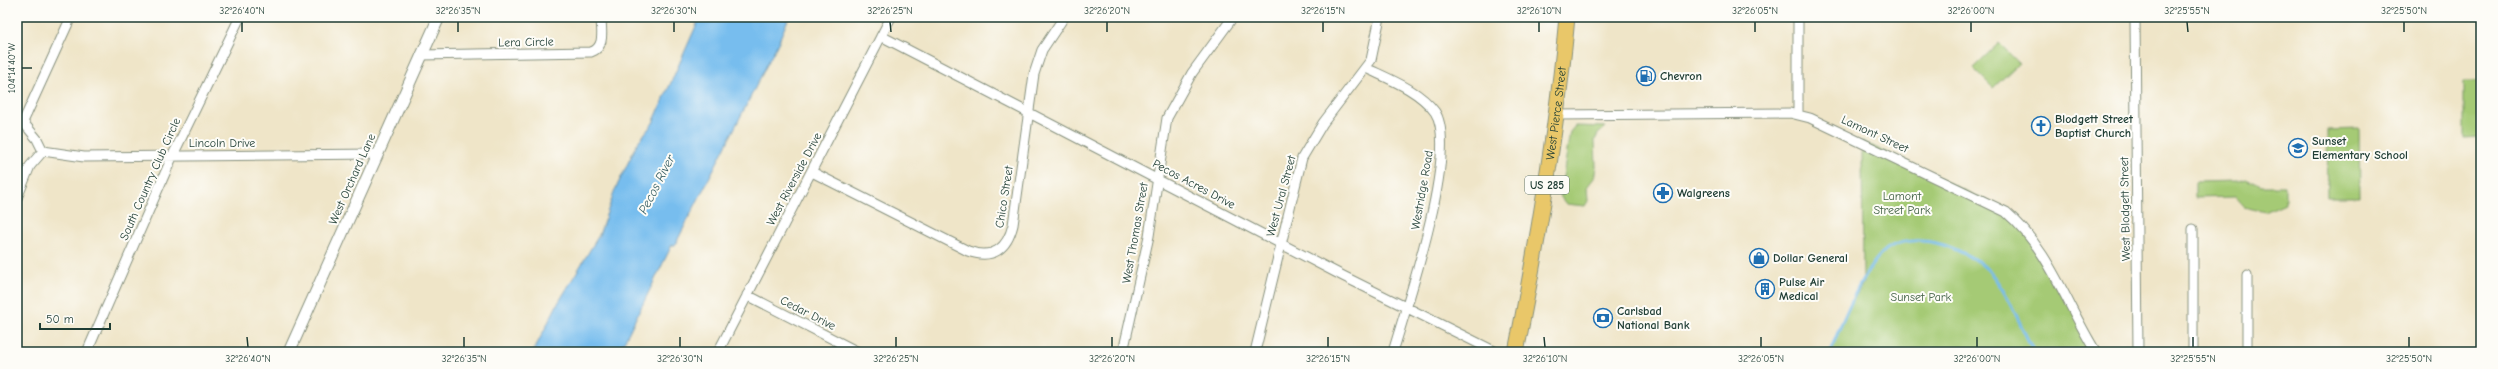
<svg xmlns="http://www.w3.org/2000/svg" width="2498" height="369" font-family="'Comic Neue',sans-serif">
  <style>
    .green { fill: #a5ca74; stroke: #628454 }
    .water { fill: #77bdee; stroke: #4b7d91 }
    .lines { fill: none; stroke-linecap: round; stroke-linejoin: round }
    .stream { stroke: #77bdee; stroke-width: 3 }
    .minor-casing { stroke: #87917e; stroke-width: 11 }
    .tertiary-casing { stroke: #87917e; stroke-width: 13 }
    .trunk-casing { stroke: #87917e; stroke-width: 17 }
    .minor { stroke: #fff; stroke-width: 9 }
    .tertiary { stroke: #fff; stroke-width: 11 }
    .trunk { stroke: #e9c769; stroke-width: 15 }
    .ticks { fill: none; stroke: #1f3d34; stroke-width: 1.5 }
    .labels { text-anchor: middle; stroke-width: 4; stroke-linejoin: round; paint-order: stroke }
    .shield { fill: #fdfcf7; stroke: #62766e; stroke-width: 1 }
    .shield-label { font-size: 11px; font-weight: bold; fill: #1f3d34 }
    .street-label { font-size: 12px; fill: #1f3d34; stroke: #fdfcf7 }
    .poi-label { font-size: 12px; font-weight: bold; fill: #1f3d34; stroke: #fdfcf7; text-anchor: start }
    .park-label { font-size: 12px; fill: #406044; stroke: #fdfcf7 }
    .water-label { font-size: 13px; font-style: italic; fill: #355d62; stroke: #fdfcf7 }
    .neatline { fill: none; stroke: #1f3d34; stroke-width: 1.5 }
    .ticks-label { font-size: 10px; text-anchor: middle; fill: #1f3d34 }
  </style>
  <rect width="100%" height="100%" fill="#fdfcf7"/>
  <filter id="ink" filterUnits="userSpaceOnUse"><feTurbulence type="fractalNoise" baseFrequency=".025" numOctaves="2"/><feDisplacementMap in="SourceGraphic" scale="8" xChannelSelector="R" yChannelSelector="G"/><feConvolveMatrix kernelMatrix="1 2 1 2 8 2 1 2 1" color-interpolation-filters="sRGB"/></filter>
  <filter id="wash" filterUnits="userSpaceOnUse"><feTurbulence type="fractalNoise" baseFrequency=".012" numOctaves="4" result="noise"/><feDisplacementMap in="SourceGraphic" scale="16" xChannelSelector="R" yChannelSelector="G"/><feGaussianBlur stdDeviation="0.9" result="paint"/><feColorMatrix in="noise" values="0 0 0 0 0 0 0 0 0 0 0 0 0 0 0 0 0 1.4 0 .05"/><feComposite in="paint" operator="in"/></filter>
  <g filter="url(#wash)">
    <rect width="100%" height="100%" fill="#efe5c8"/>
    <path class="green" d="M1999,43L2019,63L1993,88L1973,68Z
      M2464,81H2481V138L2464,139Z
      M1575,126L1606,127L1598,134L1595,140L1596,167L1594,178L1587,187L1588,201L1585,206L1566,204L1560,196L1570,132Z
      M2359,129L2360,197H2328L2327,130Z
      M1862,141L1991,203L2029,233L2096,352H1830L1845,314L1863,283Z
      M2246,179L2261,186H2285V203L2265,212L2244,207L2235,197L2195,198V182L2239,181Z"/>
    <path class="water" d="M700,17H789L778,43L675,245H672L619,352H533L557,305L599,235L615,190L638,142L653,123Z"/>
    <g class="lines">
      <path class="stream" d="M1830,352C1841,325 1866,258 1892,246C1906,239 1925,240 1940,244C1955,248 1977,259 1988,270C2008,292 2020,325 2034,352"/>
    </g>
  </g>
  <g filter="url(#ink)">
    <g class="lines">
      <defs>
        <path id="minor" d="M1798,17V114
          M2135,17L2138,352
          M881,36L1343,276L1496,352
          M421,55L591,52C606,47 601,30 601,17
          M1366,68C1389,79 1419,90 1435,112C1460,150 1406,307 1393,352
          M1557,115L1790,113L1810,118L2006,212C2050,250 2066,304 2096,352
          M43,151L84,157L378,154
          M43,151L37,139L23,122L71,17
          M812,172L968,251C993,260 1007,249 1013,225L1034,74L1042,50L1064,17
          M17,198L30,166L43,151
          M2247,275V352
          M747,295L858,352
          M87,352L173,155L240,17
          M718,352L891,17
          M1123,352L1149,236L1167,118L1192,73L1233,17
          M1255,352L1302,158L1323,123L1371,60L1380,17
          M2193,352V229"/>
        <path id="tertiary" d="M289,352L439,17"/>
        <g id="trunk">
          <path id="s1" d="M1516,352C1538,241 1557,130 1567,17"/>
        </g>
      </defs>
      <use href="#minor" class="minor-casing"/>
      <use href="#tertiary" class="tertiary-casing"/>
      <use href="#trunk" class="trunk-casing"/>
      <use href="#minor" class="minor"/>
      <use href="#tertiary" class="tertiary"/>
      <use href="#trunk" class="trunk"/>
    </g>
  </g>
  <path class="ticks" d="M242,22V32M458,22V32M674,22V32M890,22L891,32M1107,22V32M1323,22V32M1539,22V32M1755,22V32M1971,22V32M2187,22L2188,32M2404,22V32M22,68H32M247,337L248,347M464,337V347M680,337V347M896,337V347M1112,337V347M1328,337V347M1544,337L1545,347M1761,337V347M1977,337V347M2193,337V347M2409,337V347"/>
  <defs>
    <symbol id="fuel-ring" viewBox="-11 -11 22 22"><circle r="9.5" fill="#fdfcf7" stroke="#1f6fb2" stroke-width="1.5"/><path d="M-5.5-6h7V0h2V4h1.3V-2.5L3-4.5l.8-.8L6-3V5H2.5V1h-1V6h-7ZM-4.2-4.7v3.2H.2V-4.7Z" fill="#1f6fb2"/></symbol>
    <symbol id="church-ring" viewBox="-11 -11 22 22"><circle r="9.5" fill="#fdfcf7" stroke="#1f6fb2" stroke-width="1.5"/><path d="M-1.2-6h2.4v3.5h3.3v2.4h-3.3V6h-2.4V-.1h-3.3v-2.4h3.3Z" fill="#1f6fb2"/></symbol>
    <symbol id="school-ring" viewBox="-11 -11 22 22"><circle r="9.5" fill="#fdfcf7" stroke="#1f6fb2" stroke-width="1.5"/><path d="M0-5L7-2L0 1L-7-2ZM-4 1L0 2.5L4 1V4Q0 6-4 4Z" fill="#1f6fb2"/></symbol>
    <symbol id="pharmacy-ring" viewBox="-11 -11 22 22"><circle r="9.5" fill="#fdfcf7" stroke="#1f6fb2" stroke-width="1.5"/><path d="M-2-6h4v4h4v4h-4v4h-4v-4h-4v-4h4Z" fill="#1f6fb2"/></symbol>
    <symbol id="shop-ring" viewBox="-11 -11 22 22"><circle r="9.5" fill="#fdfcf7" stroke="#1f6fb2" stroke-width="1.5"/><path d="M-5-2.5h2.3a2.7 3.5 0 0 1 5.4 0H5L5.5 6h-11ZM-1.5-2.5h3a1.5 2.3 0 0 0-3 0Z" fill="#1f6fb2"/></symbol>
    <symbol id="building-ring" viewBox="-11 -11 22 22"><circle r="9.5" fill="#fdfcf7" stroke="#1f6fb2" stroke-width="1.5"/><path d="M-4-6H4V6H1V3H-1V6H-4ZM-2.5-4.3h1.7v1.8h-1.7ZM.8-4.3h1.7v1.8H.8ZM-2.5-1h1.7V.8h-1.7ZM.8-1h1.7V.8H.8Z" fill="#1f6fb2"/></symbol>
    <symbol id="bank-ring" viewBox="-11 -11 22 22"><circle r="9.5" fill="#fdfcf7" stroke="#1f6fb2" stroke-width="1.5"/><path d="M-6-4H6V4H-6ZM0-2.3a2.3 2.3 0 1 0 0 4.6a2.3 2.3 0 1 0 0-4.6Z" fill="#1f6fb2"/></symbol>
  </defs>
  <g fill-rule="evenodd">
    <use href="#fuel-ring" x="1635" y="65" width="22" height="22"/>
    <use href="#church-ring" x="2030" y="115" width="22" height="22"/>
    <use href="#school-ring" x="2287" y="137" width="22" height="22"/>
    <use href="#pharmacy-ring" x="1652" y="182" width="22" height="22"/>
    <use href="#shop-ring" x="1748" y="247" width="22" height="22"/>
    <use href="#building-ring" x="1754" y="278" width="22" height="22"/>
    <use href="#bank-ring" x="1592" y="307" width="22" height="22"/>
  </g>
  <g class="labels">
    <rect class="shield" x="1525" y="176" width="44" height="18" rx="3"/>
    <g class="shield-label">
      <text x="1547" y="189">US 285</text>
    </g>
    <g class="street-label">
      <text transform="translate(526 42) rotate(-1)" y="4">Lera Circle</text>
      <text dy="4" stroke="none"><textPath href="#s1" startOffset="242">West Pierce Street</textPath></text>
      <text transform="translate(1875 134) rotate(25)" y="4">Lamont Street</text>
      <text x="222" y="147">Lincoln Drive</text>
      <text transform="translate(150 179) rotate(-66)" y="4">South Country Club Circle</text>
      <text transform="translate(352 179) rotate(-66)" y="4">West Orchard Lane</text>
      <text transform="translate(794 179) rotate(-62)" y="4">West Riverside Drive</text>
      <text transform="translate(1194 184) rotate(28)" y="4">Pecos Acres Drive</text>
      <text transform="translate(1422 190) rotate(-80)" y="4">Westridge Road</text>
      <text transform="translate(1281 196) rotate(-75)" y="4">West Ural Street</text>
      <text transform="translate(1004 197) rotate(-81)" y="4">Chico Street</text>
      <text transform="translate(2125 209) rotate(-91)" y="4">West Blodgett Street</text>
      <text transform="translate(1135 233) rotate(-80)" y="4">West Thomas Street</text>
      <text transform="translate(808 313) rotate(27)" y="4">Cedar Drive</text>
    </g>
    <g class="poi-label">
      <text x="1660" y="80">Chevron</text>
      <text x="2055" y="123">Blodgett Street<tspan x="2055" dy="14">Baptist Church</tspan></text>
      <text x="2312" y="145">Sunset<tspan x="2312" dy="14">Elementary School</tspan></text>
      <text x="1677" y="197">Walgreens</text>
      <text x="1773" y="262">Dollar General</text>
      <text x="1779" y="286">Pulse Air<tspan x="1779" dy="14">Medical</tspan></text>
      <text x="1617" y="315">Carlsbad<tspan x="1617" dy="14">National Bank</tspan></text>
    </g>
    <g class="park-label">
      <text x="1902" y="200">Lamont<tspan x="1902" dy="14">Street Park</tspan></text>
      <text x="1921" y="301">Sunset Park</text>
    </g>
    <g class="water-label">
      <text transform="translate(656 184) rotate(-63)" y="5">Pecos River</text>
    </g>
  </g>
  <rect width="2498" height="369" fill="none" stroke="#fdfcf7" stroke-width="44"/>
  <path d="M40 323v6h70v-6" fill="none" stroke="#1f3d34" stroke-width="2"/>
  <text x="46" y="323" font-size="12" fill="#1f3d34" stroke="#fdfcf7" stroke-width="3" paint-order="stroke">50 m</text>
  <rect x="22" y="22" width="2454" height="325" class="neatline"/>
  <g class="ticks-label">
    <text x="242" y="14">32°26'40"N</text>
    <text x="458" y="14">32°26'35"N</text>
    <text x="674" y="14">32°26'30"N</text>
    <text x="890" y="14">32°26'25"N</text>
    <text x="1107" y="14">32°26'20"N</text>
    <text x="1323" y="14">32°26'15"N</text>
    <text x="1539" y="14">32°26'10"N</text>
    <text x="1755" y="14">32°26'05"N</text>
    <text x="1971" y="14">32°26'00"N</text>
    <text x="2187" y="14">32°25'55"N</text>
    <text x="2404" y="14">32°25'50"N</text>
    <text transform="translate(11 68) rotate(-90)" y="4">104°14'40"W</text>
    <text x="248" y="362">32°26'40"N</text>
    <text x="464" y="362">32°26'35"N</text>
    <text x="680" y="362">32°26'30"N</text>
    <text x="896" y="362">32°26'25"N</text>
    <text x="1112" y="362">32°26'20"N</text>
    <text x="1328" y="362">32°26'15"N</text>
    <text x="1545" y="362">32°26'10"N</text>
    <text x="1761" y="362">32°26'05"N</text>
    <text x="1977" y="362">32°26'00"N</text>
    <text x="2193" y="362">32°25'55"N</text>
    <text x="2409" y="362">32°25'50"N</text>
  </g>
</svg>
